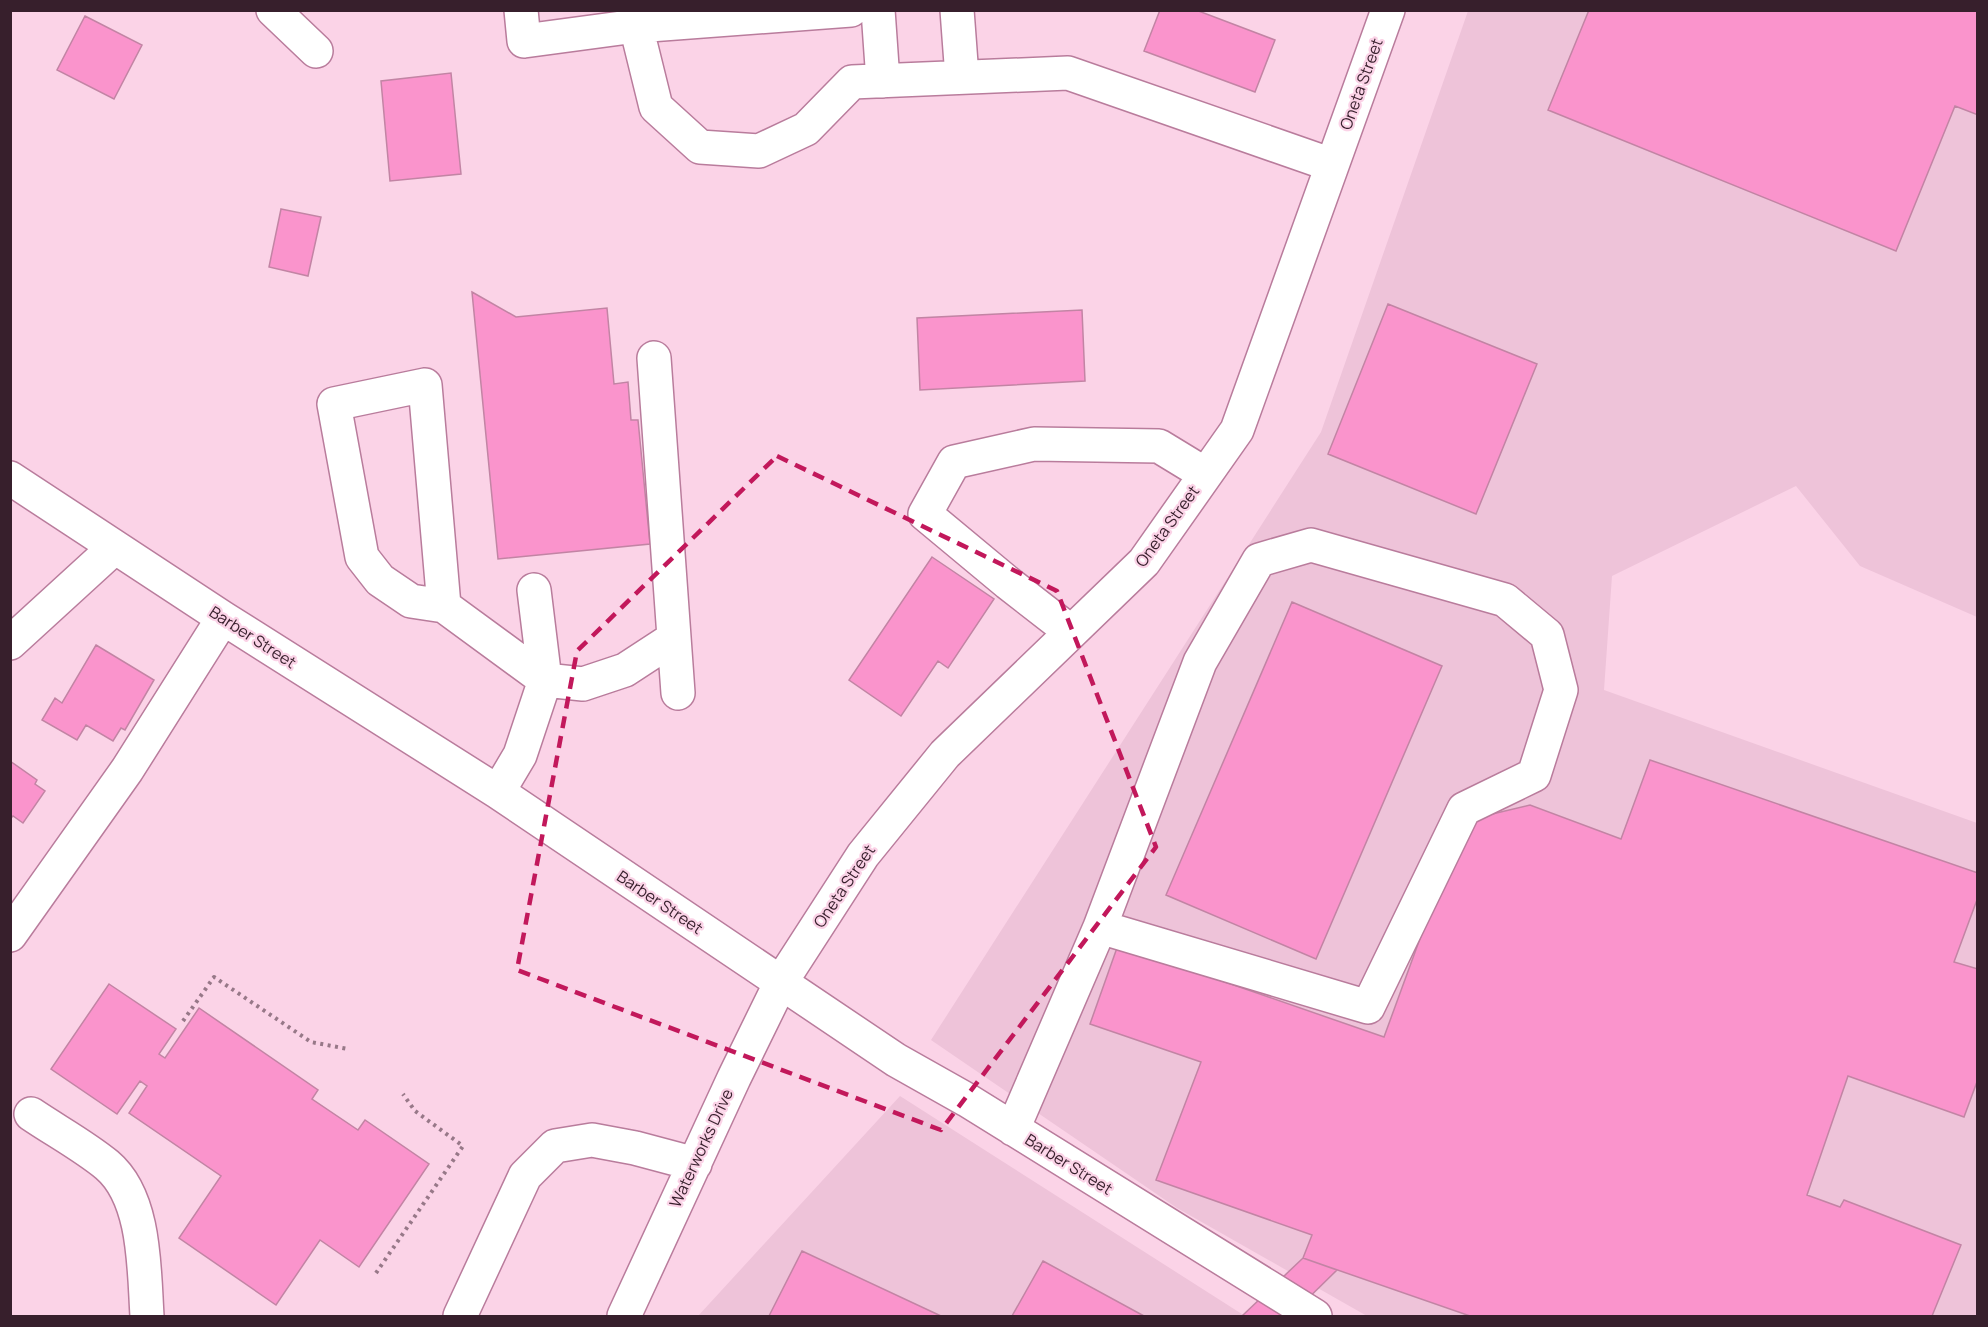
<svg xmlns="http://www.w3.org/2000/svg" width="1988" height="1327" font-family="Manrope,sans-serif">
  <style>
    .built { fill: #eec3d9 }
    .building { fill: #fa94cc; stroke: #c284a4; stroke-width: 1.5 }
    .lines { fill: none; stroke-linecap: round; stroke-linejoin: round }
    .minor-casing { stroke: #b97c9c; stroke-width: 36 }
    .path { stroke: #977888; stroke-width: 4; stroke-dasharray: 3 4.5; stroke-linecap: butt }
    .minor { stroke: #fff; stroke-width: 33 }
    .marked { fill: none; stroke: #c2185b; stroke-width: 4.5; stroke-dasharray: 12 8; stroke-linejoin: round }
    .labels { text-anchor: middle; stroke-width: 4.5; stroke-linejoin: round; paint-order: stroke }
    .street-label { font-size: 16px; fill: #371f2c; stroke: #fbd3e7 }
  </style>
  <rect width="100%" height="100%" fill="#fbd3e7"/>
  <path class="built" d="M1468,11H1977V617L1860,566L1796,486L1612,576L1604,690L1977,823L1978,1311L1976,1316H1367L1177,1208L931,1040L1321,432Z
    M900,1096L1245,1316H698Z"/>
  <path class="building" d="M1160,10H1196L1275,40L1255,92L1144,51Z
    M1589,10H1978V115L1955,106L1896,251L1548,110Z
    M85,16L142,45L114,99L57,70Z
    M451,73L461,174L390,181L381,81Z
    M281,209L321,217L308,276L269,267Z
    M472,292L516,317L607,308L614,384L628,382L631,420H638L650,544L498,559Z
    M1388,304L1537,364L1476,514L1328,454Z
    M1082,310L1085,381L920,390L917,318Z
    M932,557L994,599L948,668L938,661L901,716L849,680Z
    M1292,602L1442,666L1316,959L1166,895Z
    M96,645L154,680L125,730L121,728L113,741L86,725L77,740L42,720L55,698L62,703Z
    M1650,760L1978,873V897L1954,962L1978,969V1079L1964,1117L1848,1076L1807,1195L1840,1207L1844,1200L1961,1245L1932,1316H1470L1303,1258L1312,1235L1156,1180L1201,1062L1090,1024L1118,945L1384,1037L1463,821L1530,805L1621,839Z
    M10,761L37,780L35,784L45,791L23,823L13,816L10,819Z
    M109,984L176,1029L159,1054L165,1058L199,1008L318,1090L312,1099L358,1130L365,1120L429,1164L359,1267L320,1240L276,1305L179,1238L221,1176L129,1113L147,1086L140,1081L117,1114L51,1069Z
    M802,1251L941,1316H769Z
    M1303,1258L1337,1270L1290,1316H1242Z
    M1043,1261L1144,1316H1012Z"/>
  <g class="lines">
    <defs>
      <path id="minor" d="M273,10L316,51
        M521,10L524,41L636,26L656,107L700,147L759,151L806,129L852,82L1068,73L1332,165
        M878,10L883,81
        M957,10L962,77
        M636,26L851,10
        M654,358L678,693
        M10,478L223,618L498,792L896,1060L967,1100L1315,1316
        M444,606L425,385L334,404L362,557L380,580L411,601L444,606L545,680L583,684L625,670L674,638
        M1071,632L1008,583L925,514L954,462L1034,444L1159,446L1205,474
        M10,643L115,547
        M498,792L520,755L545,680L534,590
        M10,935L127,770L223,618
        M31,1114C56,1131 84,1146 107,1165C146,1198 144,1270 147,1316
        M1013,1129L1100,927L1200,662L1259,560L1311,545L1505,600L1547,635L1561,690L1534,775L1464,809L1368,1007L1100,927
        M460,1316L525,1176L555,1146L592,1140L635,1148L695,1164
        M624,1316L734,1078L781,982L863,855L945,754L1144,562L1237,430L1388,10"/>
    </defs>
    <use href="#minor" class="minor-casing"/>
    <path class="path" d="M183,1021L214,977L311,1042L348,1049
      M376,1273L463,1146L415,1111L403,1094"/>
    <use href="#minor" class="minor"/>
  </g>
  <path class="marked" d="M777,456L1057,591L1156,847L941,1130L517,970L577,651Z"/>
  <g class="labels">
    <g class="street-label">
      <text transform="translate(1361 84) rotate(-70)" y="6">Oneta Street</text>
      <text transform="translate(1167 526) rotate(-54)" y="6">Oneta Street</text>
      <text transform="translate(253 637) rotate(33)" y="6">Barber Street</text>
      <text transform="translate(844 886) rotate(-56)" y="6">Oneta Street</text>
      <text transform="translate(660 902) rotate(34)" y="6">Barber Street</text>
      <text transform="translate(701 1148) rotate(-65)" y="6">Waterworks Drive</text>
      <text transform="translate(1069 1164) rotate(32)" y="6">Barber Street</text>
    </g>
  </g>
  <rect width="1988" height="1327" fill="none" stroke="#371f2c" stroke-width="24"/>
</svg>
